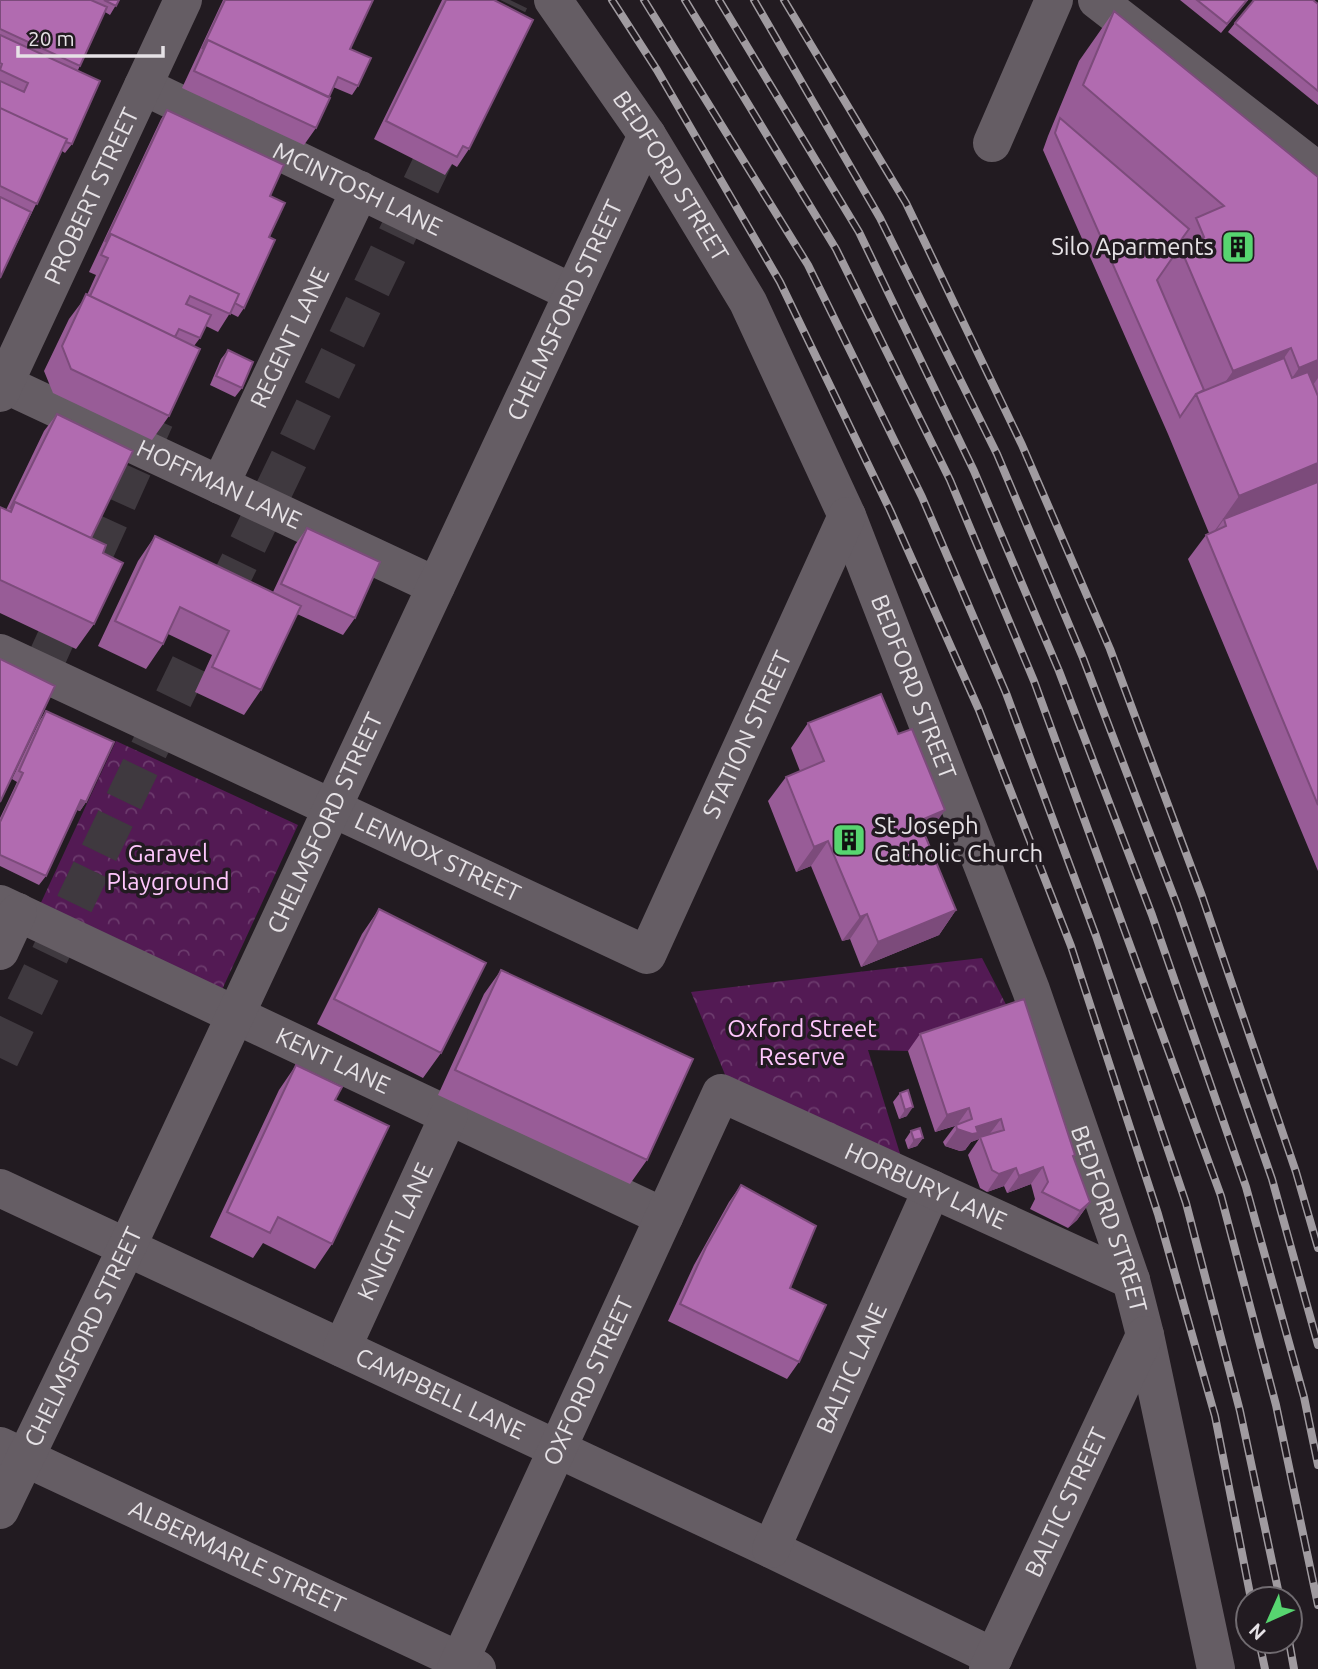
<svg xmlns="http://www.w3.org/2000/svg" width="1318" height="1669" font-family="Ubuntu,sans-serif">
  <style>
    .park { fill: url(#park-crowns) }
    .lines { fill: none; stroke-linecap: round; stroke-linejoin: round }
    .highway-tunnel { stroke: #3f393f; stroke-width: 38; stroke-dasharray: 38 19; stroke-linecap: butt }
    .minor { stroke: #655d64; stroke-width: 38 }
    .rail-casing { stroke: #a09ba0; stroke-width: 8 }
    .rail { stroke: #221b21; stroke-width: 5; stroke-dasharray: 16; stroke-linecap: butt }
    .wall { fill: #985c97 }
    .shaded-wall { fill: #7c4b7b }
    .building { fill: #b16bb0; stroke: #7c4b7b; stroke-width: 2 }
    .labels { text-anchor: middle; stroke-width: 7; stroke-linejoin: round; paint-order: stroke }
    .street-label { font-size: 24px; fill: #e6e2e6; stroke: #221b21 }
    .poi-label { font-size: 24px; fill: #e6e2e6; stroke: #221b21; text-anchor: end }
    .park-label { font-size: 24px; fill: #ffc7fd; stroke: #221b21 }
  </style>
  <defs>
    <pattern id="park-crowns" width="20" height="18" patternUnits="userSpaceOnUse" patternTransform="scale(1.75)"><rect width="20" height="18" fill="#531a54"/><path d="M2 6a3 3 0 1 1 6 0M12 15a3 3 0 1 1 6 0" fill="none" stroke="#6c3b6d"/></pattern>
  </defs>
  <rect width="100%" height="100%" fill="#221b21"/>
  <path class="park" d="M116,741L298,825L220,994L38,909Z
    M982,958L1012,1016L908,1051L868,1050L902,1160L726,1077L691,992L858,972Z"/>
  <g class="lines">
    <path class="highway-tunnel" d="M483,55L510,0
      M0,762L155,419
      M0,1058L453,119"/>
    <g class="minor">
      <path id="s1" d="M553,0L647,135L748,302L847,516L1031,990L1131,1280L1145,1335L1216,1669"/>
      <path d="M1097,0L1318,171"/>
      <path id="s2" d="M143,86L573,293"/>
      <path d="M992,143L1054,0"/>
      <path id="s3" d="M0,382L436,586"/>
      <path id="s4" d="M0,393L183,0"/>
      <path id="s5" d="M220,485L360,190"/>
      <path id="s6" d="M0,653L647,955L847,516"/>
      <path id="s7" d="M0,904L664,1217"/>
      <path d="M0,951L18,912"/>
      <path id="s8" d="M0,1188L771,1549L994,1657"/>
      <path id="s9" d="M342,1348L449,1115"/>
      <path id="s10" d="M0,1446L477,1669"/>
      <path id="s11" d="M0,1510L127,1247L647,135"/>
      <path id="s12" d="M771,1549L932,1189"/>
      <path id="s13" d="M456,1669L721,1093L1131,1280"/>
      <path id="s14" d="M988,1669L1145,1335"/>
    </g>
    <defs>
      <path id="rail" d="M612,0L657,70L780,282L890,510L979,710L1071,946L1158,1214L1215,1416L1251,1599
        M644,0L808,265L922,497L1006,693L1096,936L1186,1203L1240,1411L1280,1599
        M685,0L836,249L950,480L1034,681L1221,1196L1276,1405L1318,1605
        M719,0L859,232L974,471L1059,671L1152,915L1246,1187L1304,1397L1318,1465
        M754,0L880,218L997,454L1083,658L1177,905L1272,1179L1318,1345
        M784,0L906,203L1022,445L1110,649L1202,896L1296,1172L1318,1248
        M1259,1641L1265,1669
        M1289,1641L1294,1669"/>
    </defs>
    <use href="#rail" class="rail-casing"/>
    <use href="#rail" class="rail"/>
  </g>
  <path class="wall" d="M0,0H119L110,15L105,12L78,70L72,144L65,153L62,151L0,278Z
    M223,0H373L350,49L358,86L352,95L333,87L316,128L304,145L182,88Z
    M442,0H494L469,149L457,167L452,164L445,175L374,139Z
    M1180,0H1248L1221,33Z
    M1318,4V105L1228,32L1235,23Z
    M1114,11L1318,177V871L1188,559L1206,535L1209,533L1168,434L1043,150L1048,136L1079,61Z
    M167,110L270,196L269,237L244,308L238,317L230,313L218,332L206,326L200,338L194,346L169,416L152,440L53,393L44,371L69,319L87,295L96,275L89,272L161,119Z
    M228,350L242,388L235,397L210,385L221,359Z
    M57,414L91,538L103,553L94,624L76,649L0,613V507L6,510L44,431Z
    M307,528L355,618L343,635L297,614L261,690L244,715L195,692L212,655L168,634L163,644L146,669L98,646L138,561L155,536L273,592L295,545Z
    M46,711L86,802L80,811L77,810L46,876L39,885L0,866V818L17,782L12,779L40,720Z
    M808,723L928,835L926,836L956,910L939,935L861,967L850,939L842,941L811,866L796,872L768,801L786,777L800,771L791,748Z
    M379,909L441,1053L423,1078L317,1024L362,934Z
    M501,970L647,1160L630,1184L438,1095L484,994Z
    M920,1034L1073,1158L1090,1202L1077,1220L1068,1228L1030,1209L1035,1199L1031,1184L1007,1193L1004,1186L987,1192L980,1188L968,1155L979,1139L971,1142L965,1150L960,1151L945,1146L943,1142L955,1126L935,1132L908,1051Z
    M296,1065L335,1100L332,1244L315,1269L263,1243L253,1258L210,1237L279,1090Z
    M900,1093L907,1116L899,1119L893,1102Z
    M911,1131L923,1138L917,1146L908,1149L905,1140Z
    M741,1185L799,1362L787,1379L668,1321L694,1265L729,1202Z"/>
  <path class="shaded-wall" d="M1291,348L1256,398L1210,404L1233,371Z
    M1318,360V378L1300,403L1264,418L1299,368Z
    M1318,463V488L1224,519L1213,535L1211,536L1239,496Z
    M81,800L86,802L80,811L75,809Z
    M945,810L928,835L902,846L919,821Z
    M828,841L811,866L796,872L814,847Z
    M956,910L939,935L861,967L878,942Z
    M867,914L850,939L842,941L860,917Z
    M913,1107L907,1116L899,1119L905,1110Z
    M969,1108L957,1125L935,1132L947,1115Z
    M1001,1119L988,1136L980,1137L979,1139L971,1142L965,1150L960,1151L945,1146L957,1129L976,1127Z
    M923,1138L917,1146L908,1149L914,1140Z
    M1043,1167L1031,1184L1007,1193L1019,1176Z
    M1016,1168L1004,1186L987,1192L999,1174Z
    M1090,1202L1077,1220L1068,1228L1080,1211Z"/>
  <path class="building" d="M0,0H91L107,7L80,66L0,29Z
    M104,0H119L116,6Z
    M225,0H373L350,49L371,58L358,86L338,77L329,97L208,40L202,49Z
    M446,0H494L533,20L469,149L463,146L457,157L386,121Z
    M1197,0H1247L1227,24Z
    M1254,0H1313L1318,4V91L1235,23Z
    M1114,11L1318,177V360L1299,368L1291,348L1233,371L1180,247L1204,237L1196,218L1224,206L1083,85Z
    M0,35L100,81L72,144L66,142L67,139L0,108V81L24,92L28,83L0,70L2,64L0,63Z
    M208,40L330,98L316,128L194,71Z
    M0,108L67,139L37,204L0,186Z
    M167,110L284,165L270,196L285,203L269,237L275,240L244,308L235,303L239,294L111,234L105,242Z
    M1060,118L1189,229L1173,251L1175,254L1157,280L1204,390L1196,394L1180,417L1055,133Z
    M0,197L31,212L0,278Z
    M111,234L239,294L230,314L190,296L186,304L211,315L200,338L179,329L175,337L90,296L108,258L101,255Z
    M86,294L200,349L169,416L71,369L62,346Z
    M228,350L253,362L242,388L216,376Z
    M1284,358L1292,378L1308,372L1318,396V463L1239,496L1196,394Z
    M57,414L133,451L91,538L15,502L10,509Z
    M1318,482V805L1206,535L1226,526L1224,519Z
    M15,502L106,545L103,553L123,563L94,624L0,580V507L11,512Z
    M307,528L380,562L355,618L281,584Z
    M155,536L301,606L261,690L212,667L229,631L180,607L163,644L115,621Z
    M0,659L55,686L0,802Z
    M881,694L898,734L912,729L945,810L919,821L956,910L878,942L867,914L860,917L828,841L814,847L786,777L824,761L808,723Z
    M46,711L114,742L86,802L81,800L46,876L0,855V822L23,773L19,771Z
    M379,909L486,963L441,1053L334,999Z
    M501,970L693,1059L647,1160L455,1070Z
    M1024,999L1075,1155L1073,1156L1090,1202L1080,1211L1042,1192L1048,1182L1043,1167L1019,1176L1016,1168L999,1174L992,1170L980,1137L1004,1130L1001,1119L976,1127L978,1133L972,1134L957,1129L956,1125L972,1119L969,1108L947,1115L920,1034Z
    M296,1065L342,1087L335,1100L389,1126L332,1244L278,1217L270,1233L227,1212Z
    M908,1090L913,1107L905,1110L900,1093Z
    M920,1128L923,1138L914,1140L911,1131Z
    M741,1185L816,1226L790,1288L826,1305L799,1362L680,1304L706,1247Z"/>
  <defs>
    <symbol id="building-square" viewBox="-11 -11 22 22"><rect x="-9" y="-9" width="18" height="18" rx="4" fill="#57d570" stroke="#221b21"/><path d="M-4-6H4V6H1V3H-1V6H-4ZM-2.5-4.3h1.7v1.8h-1.7ZM.8-4.3h1.7v1.8H.8ZM-2.5-1h1.7V.8h-1.7ZM.8-1h1.7V.8H.8Z" fill="#111"/></symbol>
  </defs>
  <g fill-rule="evenodd">
    <use href="#building-square" x="1219" y="228" width="38" height="38"/>
    <use href="#building-square" x="830" y="821" width="38" height="38"/>
  </g>
  <g class="labels">
    <g class="street-label">
      <text dy="8" stroke="none"><textPath href="#s1" startOffset="212">BEDFORD STREET</textPath></text>
      <text dy="8" stroke="none"><textPath href="#s2" startOffset="238">MCINTOSH LANE</textPath></text>
      <text dy="8" stroke="none"><textPath href="#s4" startOffset="217">PROBERT STREET</textPath></text>
      <text dy="8" stroke="none"><textPath href="#s11" startOffset="1326">CHELMSFORD STREET</textPath></text>
      <text dy="8" stroke="none"><textPath href="#s5" startOffset="163">REGENT LANE</textPath></text>
      <text dy="8" stroke="none"><textPath href="#s3" startOffset="242">HOFFMAN LANE</textPath></text>
      <text dy="8" stroke="none"><textPath href="#s1" startOffset="779">BEDFORD STREET</textPath></text>
      <text dy="8" stroke="none"><textPath href="#s6" startOffset="956">STATION STREET</textPath></text>
      <text dy="8" stroke="none"><textPath href="#s11" startOffset="760">CHELMSFORD STREET</textPath></text>
      <text dy="8" stroke="none"><textPath href="#s6" startOffset="483">LENNOX STREET</textPath></text>
      <text dy="8" stroke="none"><textPath href="#s7" startOffset="368">KENT LANE</textPath></text>
      <text dy="8" stroke="none"><textPath href="#s13" startOffset="859">HORBURY LANE</textPath></text>
      <text dy="8" stroke="none"><textPath href="#s1" startOffset="1346">BEDFORD STREET</textPath></text>
      <text dy="8" stroke="none"><textPath href="#s9" startOffset="128">KNIGHT LANE</textPath></text>
      <text dy="8" stroke="none"><textPath href="#s11" startOffset="192">CHELMSFORD STREET</textPath></text>
      <text dy="8" stroke="none"><textPath href="#s12" startOffset="198">BALTIC LANE</textPath></text>
      <text dy="8" stroke="none"><textPath href="#s13" startOffset="317">OXFORD STREET</textPath></text>
      <text dy="8" stroke="none"><textPath href="#s8" startOffset="486">CAMPBELL LANE</textPath></text>
      <text dy="8" stroke="none"><textPath href="#s14" startOffset="184">BALTIC STREET</textPath></text>
      <text dy="8" stroke="none"><textPath href="#s10" startOffset="262">ALBERMARLE STREET</textPath></text>
    </g>
    <g class="poi-label">
      <text x="1214" y="255">Silo Aparments</text>
      <text x="874" y="834" text-anchor="start">St Joseph<tspan x="874" dy="28">Catholic Church</tspan></text>
    </g>
    <g class="park-label">
      <text x="168" y="862">Garavel<tspan x="168" dy="28">Playground</tspan></text>
      <text x="802" y="1037">Oxford Street<tspan x="802" dy="28">Reserve</tspan></text>
    </g>
  </g>
  <g transform="translate(1269 1620) rotate(225)"><circle r="33" fill="#221b21" stroke="#706b70" stroke-width="2"/>
  <path d="M0-5L12 26L0 18L-12 26Z" fill="#57d570"/>
  <text y="-10" font-size="19" font-weight="bold" text-anchor="middle" fill="#e6e2e6">N</text>
  </g>
  <path d="M18 46v10h145v-10" fill="none" stroke="#e6e2e6" stroke-width="3.5"/>
  <text x="28" y="46" font-size="21" fill="#e6e2e6" stroke="#221b21" stroke-width="5" paint-order="stroke">20 m</text>
</svg>
